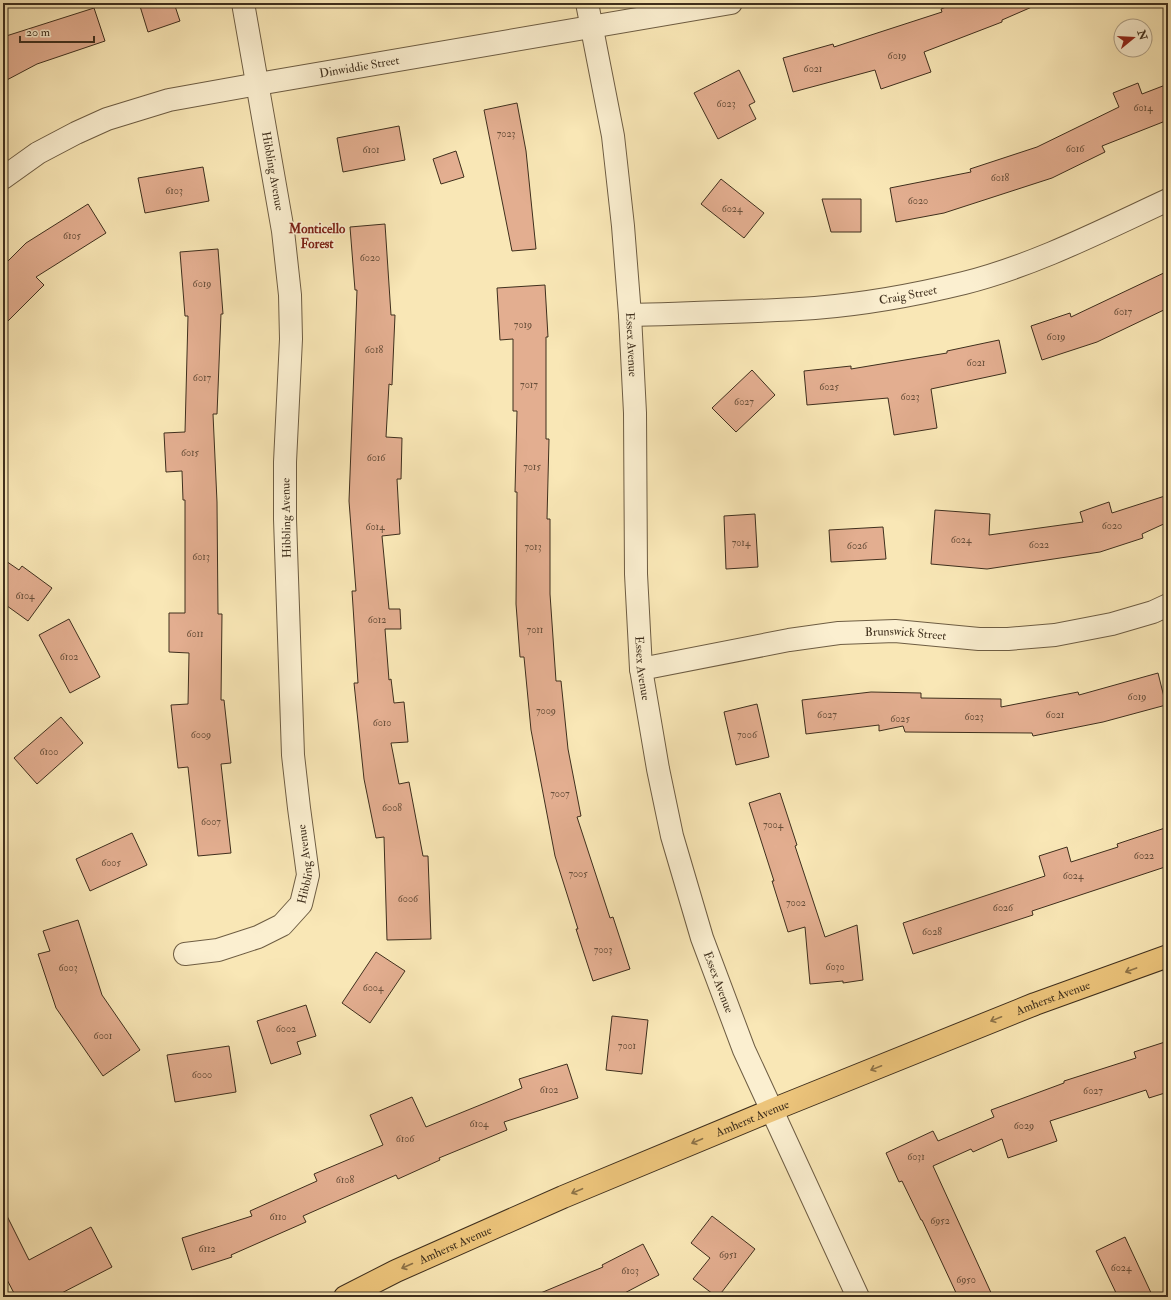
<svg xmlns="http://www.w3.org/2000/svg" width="1171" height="1300" font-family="'IM FELL Double Pica',serif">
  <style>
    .building { fill: #e3ae90; stroke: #3f2f1d }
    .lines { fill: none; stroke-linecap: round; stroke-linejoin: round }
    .minor-casing { stroke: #6e5d43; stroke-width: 24 }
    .major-casing { stroke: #3f2f1d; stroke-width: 24 }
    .minor { stroke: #fbefd0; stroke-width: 22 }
    .major { stroke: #ecc47b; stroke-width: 22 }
    .oneway { stroke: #8d7247 }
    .labels { text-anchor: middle; stroke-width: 3; stroke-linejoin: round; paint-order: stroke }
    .number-label { font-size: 10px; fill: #684f3a }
    .street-label { font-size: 12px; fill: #3f2f1d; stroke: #fbefd0 }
    .neighbourhood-label { font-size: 13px; font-weight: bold; fill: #7a1f14; stroke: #fbefd0 }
  </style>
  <rect width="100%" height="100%" fill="#f9e7b6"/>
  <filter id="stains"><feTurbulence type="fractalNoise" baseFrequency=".005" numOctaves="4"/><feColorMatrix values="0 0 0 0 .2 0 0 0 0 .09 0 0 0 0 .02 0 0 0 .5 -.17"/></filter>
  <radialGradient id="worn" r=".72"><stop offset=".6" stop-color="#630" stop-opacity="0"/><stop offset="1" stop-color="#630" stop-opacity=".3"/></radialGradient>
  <path class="building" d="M139,3H174L180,21L148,32Z
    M956,3H1041L1002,20V22L924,52L931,72L881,89L875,70L793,92L783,58L833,44L834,47L942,12L941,9Z
    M94,8L105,41L37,64L3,82V37Z
    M739,70L755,102L749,105L756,119L718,139L694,93Z
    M1138,83L1142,94L1168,84V120L1102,146L1105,152L1052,178L944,213L896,222L890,188L971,172L970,169L1037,147L1119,107L1113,93Z
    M517,103L526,151L536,249L512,251L484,110Z
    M399,126L405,160L343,172L337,138Z
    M456,151L464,177L441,184L433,159Z
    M203,167L209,201L145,213L138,178Z
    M721,179L764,213L744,238L701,204Z
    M822,199H861V232H831Z
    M88,204L106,233L36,277L44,285L3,326V266L26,243Z
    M385,224L391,315H395L392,385L389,384L386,437L402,438L401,479H397L400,534L382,536L389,609H400L401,629H385L389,680L391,679L394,703L404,702L408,742L391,743L399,784L409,782L423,856H428L431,939L387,940L384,837L376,838L364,779L354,683H358L352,591H356L349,501L357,290H355L350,227Z
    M218,249L223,314H221L217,414H213L217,502L218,614H222L221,700H224L231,763L221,764L231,853L198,856L188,767L178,768L171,705L188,704L189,653L169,652V613H185V500H183L182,471L166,472L164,433L185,432L188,316H185L180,252Z
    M1168,271V308L1097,342L1042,360L1031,326L1070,313L1071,317Z
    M545,285L548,337H546V439H549L547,519H550V594L556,681H561L568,749L581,816L577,817L610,918L613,917L630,969L593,981L576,929H578L555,856L531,730L524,657H520L516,604L517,492H515L517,411H513V339L500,340L497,288Z
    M999,340L1006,373L931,389L937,428L894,435L888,398L807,405L804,371L851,366V369L947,353V351Z
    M752,370L775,395L736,432L712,408Z
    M1168,495V522L1142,534L1143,538L1100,552L987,569L931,564L935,510L990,514L989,535L1083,522L1080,512L1109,502L1112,513Z
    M755,514L758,567L726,569L724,516Z
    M883,527L886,559L831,562L829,530Z
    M3,559L19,570L22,566L52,588L28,621L3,603Z
    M69,619L100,677L70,693L39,635Z
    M1158,673L1166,705L1103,722L1033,736L1032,733L905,732L903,726L879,731V725L806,734L802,700L871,692L921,693V698L1001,699V707L1078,692L1079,695Z
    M757,704L769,757L736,765L724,712Z
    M61,717L83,743L37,784L14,758Z
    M780,793L797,845L795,846L825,937L857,925L863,980L843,983V981L810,984L805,927L788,932L772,881H774L749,803Z
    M1168,827V866L1032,911L1033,915L913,954L903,923L1045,876L1039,856L1067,847L1071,862L1118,847L1117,844Z
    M132,833L147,865L90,891L76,859Z
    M78,920L102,995L140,1050L103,1076L56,1008L38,954L50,951L43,931Z
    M376,952L405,971L370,1023L342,1003Z
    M306,1005L316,1036L297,1042L301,1054L271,1064L257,1021Z
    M612,1016L648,1020L642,1074L606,1070Z
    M1168,1041V1092L1149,1098L1146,1090L1050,1121L1057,1141L1008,1158L1002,1139L973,1152L971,1149L933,1166L993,1297H958L922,1220H921L902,1181L899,1182L886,1153L933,1131L938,1141L994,1117L991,1110L1064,1083V1081L1136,1058L1134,1052Z
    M229,1046L236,1092L175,1102L167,1055Z
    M567,1064L578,1098L504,1122L507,1130L439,1158L440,1160L398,1179L396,1175L303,1216L306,1222L231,1255L232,1257L192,1270L182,1238L252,1216L250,1211L317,1181L314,1174L383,1145L370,1115L412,1097L426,1127L522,1088L519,1079Z
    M3,1208L29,1260L91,1227L112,1267L54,1297H16L3,1272Z
    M712,1216L755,1249L718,1297H717L693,1279L710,1258L691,1243Z
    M1125,1237L1153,1297H1118L1096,1251Z
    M643,1244L659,1275L617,1297H531L603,1267L602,1265Z"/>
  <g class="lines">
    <defs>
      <g id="minor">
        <path id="s1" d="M587,3L613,136L623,226L630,315L635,413L636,574L641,669L658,769L672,836L702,938L744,1050L858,1297"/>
        <path id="s2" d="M3,178L38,153L76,133L107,119L169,100L258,84L731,3"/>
        <path id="s3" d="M630,315C692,313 753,312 815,308C865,304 915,295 964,283C1035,265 1101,231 1168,200"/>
        <path id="s4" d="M641,669L789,640L839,633L895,631L979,639H1008L1055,635L1112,624L1153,612L1168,605"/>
        <path id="s5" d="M185,954L218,950L258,937L282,925L301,904L308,875L299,808L293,755L285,519V462L291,339L290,295L283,231L243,3"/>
      </g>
      <g id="major">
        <path id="s6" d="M345,1297L396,1271L563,1197L772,1110L1035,1004L1168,956"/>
      </g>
    </defs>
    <use href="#minor" class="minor-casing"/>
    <use href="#major" class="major-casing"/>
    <use href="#minor" class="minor"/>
    <use href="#major" class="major"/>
  </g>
  <defs><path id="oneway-shaft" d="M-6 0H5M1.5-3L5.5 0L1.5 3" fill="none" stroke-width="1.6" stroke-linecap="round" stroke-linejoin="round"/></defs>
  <g class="oneway">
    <use href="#oneway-shaft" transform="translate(1131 970) rotate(160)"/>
    <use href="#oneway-shaft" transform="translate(996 1019) rotate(158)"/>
    <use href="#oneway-shaft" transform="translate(876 1068) rotate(158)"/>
    <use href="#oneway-shaft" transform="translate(697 1141) rotate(157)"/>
    <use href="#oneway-shaft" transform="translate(577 1191) rotate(157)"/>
    <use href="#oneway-shaft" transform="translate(407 1266) rotate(156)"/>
  </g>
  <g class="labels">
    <g class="number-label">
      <text x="897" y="59">6019</text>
      <text x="813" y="72">6021</text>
      <text x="726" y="107">6023</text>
      <text x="1143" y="111">6014</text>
      <text x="506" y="137">7023</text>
      <text x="1075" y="152">6016</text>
      <text x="371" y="153">6101</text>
      <text x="1000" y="181">6018</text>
      <text x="174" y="194">6103</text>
      <text x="918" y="204">6020</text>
      <text x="732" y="212">6024</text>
      <text x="72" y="239">6105</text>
      <text x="370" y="261">6020</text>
      <text x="202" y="287">6019</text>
      <text x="1123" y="315">6017</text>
      <text x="523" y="328">7019</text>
      <text x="1056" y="340">6019</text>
      <text x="374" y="353">6018</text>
      <text x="976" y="366">6021</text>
      <text x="202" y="381">6017</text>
      <text x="529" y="388">7017</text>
      <text x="829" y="390">6025</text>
      <text x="910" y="400">6023</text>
      <text x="744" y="405">6027</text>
      <text x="190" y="456">6015</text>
      <text x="376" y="461">6016</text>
      <text x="532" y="470">7015</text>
      <text x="1112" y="529">6020</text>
      <text x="375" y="530">6014</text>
      <text x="961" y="543">6024</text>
      <text x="741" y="546">7014</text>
      <text x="1039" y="548">6022</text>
      <text x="857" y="549">6026</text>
      <text x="533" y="550">7013</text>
      <text x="201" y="560">6013</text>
      <text x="25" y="599">6104</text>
      <text x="377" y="623">6012</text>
      <text x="535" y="633">7011</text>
      <text x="195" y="637">6011</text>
      <text x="69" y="660">6102</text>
      <text x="1137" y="700">6019</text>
      <text x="546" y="714">7009</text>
      <text x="827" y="718">6027</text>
      <text x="1055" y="718">6021</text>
      <text x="974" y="720">6023</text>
      <text x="900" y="722">6025</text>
      <text x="382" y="726">6010</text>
      <text x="201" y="738">6009</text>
      <text x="747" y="738">7006</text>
      <text x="49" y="755">6100</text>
      <text x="560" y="797">7007</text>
      <text x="392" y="811">6008</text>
      <text x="211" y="825">6007</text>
      <text x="773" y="828">7004</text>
      <text x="1144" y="859">6022</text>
      <text x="111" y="866">6005</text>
      <text x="578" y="877">7005</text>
      <text x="1073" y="879">6024</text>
      <text x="408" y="902">6006</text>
      <text x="796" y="906">7002</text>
      <text x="1003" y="911">6026</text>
      <text x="932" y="935">6028</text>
      <text x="603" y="953">7003</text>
      <text x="835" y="970">6030</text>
      <text x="68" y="971">6003</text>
      <text x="373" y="991">6004</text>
      <text x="286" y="1032">6002</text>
      <text x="103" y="1039">6001</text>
      <text x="627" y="1049">7001</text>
      <text x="202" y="1078">6000</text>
      <text x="549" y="1093">6102</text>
      <text x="1093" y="1094">6027</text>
      <text x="479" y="1127">6104</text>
      <text x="1024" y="1129">6029</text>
      <text x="405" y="1142">6106</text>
      <text x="916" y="1160">6031</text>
      <text x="345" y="1183">6108</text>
      <text x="278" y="1220">6110</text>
      <text x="940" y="1224">6952</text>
      <text x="207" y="1252">6112</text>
      <text x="728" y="1258">6951</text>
      <text x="1121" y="1271">6024</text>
      <text x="630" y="1274">6103</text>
      <text x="966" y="1283">6950</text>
    </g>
    <g class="street-label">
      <text dy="4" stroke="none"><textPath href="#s2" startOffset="378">Dinwiddie Street</textPath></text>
      <text transform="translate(273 171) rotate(80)" y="4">Hibbling Avenue</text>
      <text dy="4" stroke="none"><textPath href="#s3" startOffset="279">Craig Street</textPath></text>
      <text dy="4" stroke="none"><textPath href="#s1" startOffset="345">Essex Avenue</textPath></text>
      <text transform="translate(286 518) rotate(-91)" y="4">Hibbling Avenue</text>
      <text dy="4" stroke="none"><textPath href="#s4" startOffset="268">Brunswick Street</textPath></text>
      <text dy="4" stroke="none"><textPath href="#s1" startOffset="669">Essex Avenue</textPath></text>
      <text dy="4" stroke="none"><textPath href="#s5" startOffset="171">Hibbling Avenue</textPath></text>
      <text dy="4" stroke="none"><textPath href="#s1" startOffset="993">Essex Avenue</textPath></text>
      <text dy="4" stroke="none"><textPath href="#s6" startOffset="769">Amherst Avenue</textPath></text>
      <text dy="4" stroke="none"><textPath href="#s6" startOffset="445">Amherst Avenue</textPath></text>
      <text dy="4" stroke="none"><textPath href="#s6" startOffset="122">Amherst Avenue</textPath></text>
    </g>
    <g class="neighbourhood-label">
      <text x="317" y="233">Monticello<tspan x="317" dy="15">Forest</tspan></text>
    </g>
  </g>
  <rect width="1171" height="1300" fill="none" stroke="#f9e7b6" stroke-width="16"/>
  <rect x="4" y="4" width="1163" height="1292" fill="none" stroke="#3f2f1d" stroke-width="2"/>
  <rect x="8" y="8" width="1155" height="1284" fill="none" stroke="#3f2f1d"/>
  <g transform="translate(1133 38) rotate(72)"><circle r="19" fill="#fbefd0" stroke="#b0a288"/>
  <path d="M0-3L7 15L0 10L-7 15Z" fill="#8f2418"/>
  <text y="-6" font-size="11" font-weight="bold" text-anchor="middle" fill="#3f2f1d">N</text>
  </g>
  <path d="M20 36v6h74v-6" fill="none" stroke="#3f2f1d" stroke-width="2"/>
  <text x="26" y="36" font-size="12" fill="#3f2f1d" stroke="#fbefd0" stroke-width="3" paint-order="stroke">20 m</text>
  <rect width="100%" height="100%" filter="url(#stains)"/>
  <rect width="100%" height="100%" fill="url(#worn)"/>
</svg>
